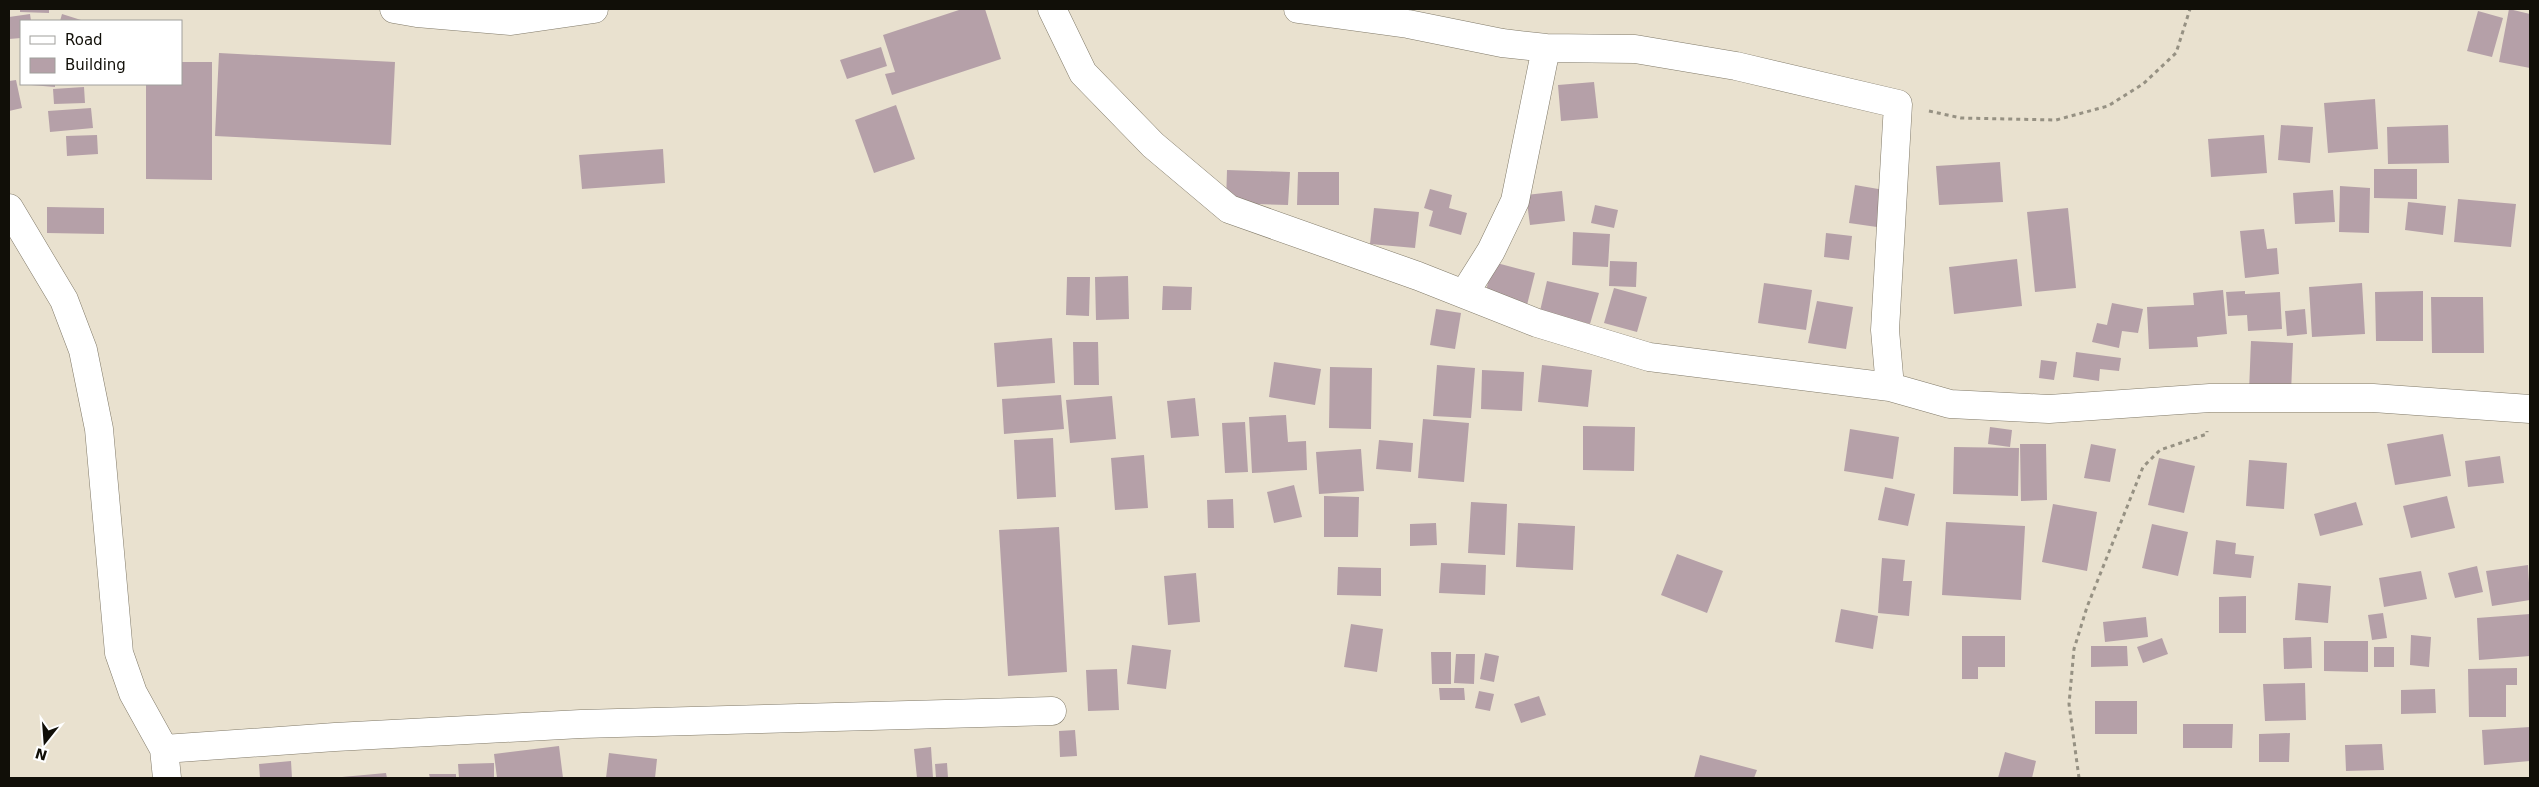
<svg xmlns="http://www.w3.org/2000/svg" width="2539" height="787" font-family="'DejaVu Sans',sans-serif">
  <style>
    .building { fill: #b5a0a8 }
    .lines { fill: none; stroke-linecap: round; stroke-linejoin: round }
    .street-casing { stroke: #817a69; stroke-width: 29 }
    .path { stroke: #969183; stroke-width: 3; stroke-dasharray: 4 4; stroke-linecap: butt }
    .street { stroke: #fff; stroke-width: 28 }
  </style>
  <rect width="100%" height="100%" fill="#e9e1cf"/>
  <path class="building" d="M20,9H49V13L20,12Z
    M962,9H985L1001,59L892,95L885,74L895,72L883,35Z
    M2509,9L2530,14V68L2499,62Z
    M2478,11L2503,18L2492,57L2467,51Z
    M30,14L31,21H21V38L9,39V17Z
    M62,14L81,20L80,21H60Z
    M881,47L887,66L847,79L840,60Z
    M219,53L395,62L391,145L215,136Z
    M181,62H212V180L146,179V84H181Z
    M16,80L22,108L9,111V81Z
    M1594,82L1598,118L1561,121L1558,85Z
    M31,84H55V87L31,85Z
    M84,87L85,103L54,104L53,89Z
    M2375,99L2378,149L2328,153L2324,103Z
    M896,105L915,159L874,173L855,120Z
    M91,108L93,128L50,132L48,111Z
    M2281,125L2313,127L2310,163L2278,160Z
    M2448,125L2449,163L2388,164L2387,127Z
    M97,135L98,154L67,156L66,136Z
    M2264,135L2267,173L2211,177L2208,139Z
    M663,149L665,183L582,189L579,155Z
    M2000,162L2003,202L1939,205L1936,166Z
    M2374,169H2417V199L2374,198Z
    M1227,170L1290,172L1288,205L1226,203Z
    M1298,172H1339V205H1297Z
    M1855,185L1890,191L1884,228L1849,223Z
    M2340,186L2370,188L2369,233L2339,232Z
    M1430,189L1452,195L1449,208L1467,213L1461,235L1429,226L1433,211L1424,208Z
    M2333,190L2335,222L2295,224L2293,193Z
    M1562,191L1565,221L1530,225L1526,195Z
    M2458,199L2516,204L2511,247L2454,242Z
    M2408,202L2446,206L2443,235L2405,230Z
    M1595,205L1618,210L1614,228L1591,223Z
    M47,207L104,208V234L47,233Z
    M1374,208L1419,212L1415,248L1370,244Z
    M2068,208L2076,288L2035,292L2027,212Z
    M2264,229L2267,249L2277,248L2279,274L2245,278L2240,231Z
    M1573,232L1610,234L1608,267L1572,265Z
    M1826,233L1852,236L1849,260L1824,257Z
    M2017,259L2022,306L1954,314L1949,267Z
    M1610,261L1637,262L1636,287L1609,286Z
    M1493,262L1535,273L1527,305L1485,295Z
    M1128,276L1129,319L1096,320L1095,277Z
    M1067,277H1090L1089,316L1066,315Z
    M1547,281L1599,293L1590,324L1540,311Z
    M1764,283L1812,290L1806,330L1758,323Z
    M2362,283L2365,334L2312,337L2309,287Z
    M1163,286L1192,287L1191,310H1162Z
    M1614,288L1647,297L1637,332L1604,323Z
    M2223,290L2227,334L2197,337L2198,347L2149,349L2147,307L2194,305L2193,293Z
    M2245,291V294L2280,292L2282,329L2248,331L2247,315L2228,316L2226,292Z
    M2423,291V341H2376L2375,292Z
    M2431,297H2483L2484,353H2432Z
    M1817,301L1853,307L1846,349L1808,343Z
    M2112,303L2143,309L2138,333L2122,331L2119,348L2092,342L2097,323L2107,325Z
    M1436,309L1461,313L1455,349L1430,345Z
    M2305,309L2307,334L2287,336L2285,311Z
    M1052,338L1055,383L997,387L994,343Z
    M2251,341L2293,343L2291,393L2249,391Z
    M1073,342H1098L1099,385H1074Z
    M2076,352L2121,358L2119,371L2100,369L2099,381L2073,377Z
    M2041,360L2057,362L2054,380L2039,378Z
    M1274,362L1321,369L1315,405L1269,397Z
    M1437,365L1475,368L1471,418L1433,416Z
    M1542,365L1592,370L1588,407L1538,402Z
    M1330,367L1372,368L1371,429L1329,428Z
    M1482,370L1524,372L1522,411L1481,409Z
    M1061,395L1064,429L1004,434L1002,399Z
    M1112,396L1116,439L1070,443L1066,400Z
    M1195,398L1199,436L1171,438L1167,401Z
    M1286,415L1288,442L1306,441L1307,470L1252,473L1249,417Z
    M1423,419L1469,423L1464,482L1418,478Z
    M1245,422L1248,472L1225,473L1222,423Z
    M1583,426L1635,427L1634,471L1583,470Z
    M1990,427L2012,430L2010,447L1988,444Z
    M1850,429L1899,437L1893,479L1844,471Z
    M2443,434L2451,476L2395,485L2387,444Z
    M1053,438L1056,497L1017,499L1014,440Z
    M1379,440L1413,443L1411,472L1376,469Z
    M2020,444H2046L2047,500L2021,501Z
    M2091,444L2116,449L2110,482L2084,478Z
    M1954,447L2019,448L2018,496L1953,494Z
    M1361,449L1364,491L1319,494L1316,452Z
    M1144,455L1148,508L1115,510L1111,458Z
    M2500,456L2504,483L2468,487L2465,461Z
    M2159,458L2195,466L2184,513L2148,505Z
    M2249,460L2287,463L2284,509L2246,506Z
    M1294,485L1302,517L1274,523L1267,492Z
    M1885,487L1915,494L1908,526L1878,520Z
    M1324,496L1359,497L1358,537H1324Z
    M2447,496L2455,528L2411,538L2403,506Z
    M1233,499L1234,528H1208L1207,500Z
    M1471,502L1507,504L1505,555L1468,553Z
    M2356,502L2363,525L2320,536L2314,514Z
    M2053,504L2097,512L2087,571L2042,562Z
    M1946,522L2025,526L2021,600L1942,595Z
    M1436,523L1437,545L1410,546V524Z
    M1518,523L1575,526L1573,570L1516,567Z
    M2152,524L2188,532L2178,576L2142,568Z
    M1059,527L1067,672L1008,676L999,530Z
    M2216,540L2236,543L2235,554L2254,556L2251,578L2213,574Z
    M1677,554L1723,571L1707,613L1661,595Z
    M1882,558L1905,560L1903,581H1912L1909,616L1878,613Z
    M1441,563L1486,565L1485,595L1439,593Z
    M2528,565L2530,600L2492,606L2486,571Z
    M2477,566L2483,592L2455,598L2448,573Z
    M1338,567L1381,568V596L1337,595Z
    M2421,571L2427,599L2384,607L2379,578Z
    M1196,573L1200,622L1168,625L1164,576Z
    M2298,583L2331,586L2328,623L2295,620Z
    M2246,596V633H2219V597Z
    M1841,609L1878,616L1873,649L1835,642Z
    M2383,613L2387,638L2372,640L2368,615Z
    M2530,614V656L2479,660L2477,618Z
    M2146,617L2148,637L2105,642L2103,622Z
    M1351,624L1383,629L1377,672L1344,667Z
    M2411,635L2431,637L2429,667L2410,665Z
    M1962,636H2005V667H1978V679H1962Z
    M2311,637L2312,668L2284,669L2283,638Z
    M2162,638L2168,654L2143,663L2137,647Z
    M2324,641H2368V672L2324,671Z
    M1132,645L1171,650L1166,689L1127,684Z
    M2091,646H2127L2128,666L2091,667Z
    M2374,647H2394V667H2374Z
    M1431,652H1451V684H1432Z
    M1485,653L1499,656L1494,682L1480,679Z
    M1456,654H1475L1474,684L1454,683Z
    M2517,668V685H2506V717H2469L2468,669Z
    M1117,669L1119,710L1088,711L1086,670Z
    M2305,683L2306,720L2265,721L2263,684Z
    M1439,688H1464L1465,700H1440Z
    M2435,689L2436,713L2401,714V690Z
    M1479,691L1494,694L1490,711L1475,708Z
    M1539,696L1546,715L1521,723L1514,704Z
    M2095,701H2137V734H2095Z
    M2183,724H2233L2232,748H2183Z
    M2530,727V761L2484,765L2482,730Z
    M1075,730L1077,756L1060,757L1059,731Z
    M2290,733L2289,762H2259V734Z
    M2382,744L2384,770L2346,771L2345,745Z
    M559,746L563,778H497L494,754Z
    M931,747L933,778H917L914,749Z
    M2005,752L2036,761L2032,778H1998Z
    M609,753L657,759L655,778H606Z
    M1700,755L1757,770L1754,778H1694Z
    M291,761L292,778H260L259,764Z
    M494,763V778H459L458,764Z
    M947,763L948,778H936L935,764Z
    M386,773L387,778H342V777Z
    M429,774H456V778H430Z"/>
  <g class="lines">
    <defs>
      <path id="street" d="M394,9L417,13L511,21L594,9
        M1052,9L1083,73L1153,145L1229,209L1418,276L1537,323L1649,357L1890,387
        M1298,9L1408,24L1502,43L1546,48L1635,49L1736,66L1898,104L1885,330L1890,387L1950,404L2049,409L2210,398H2373L2530,409
        M9,208L64,300L83,350L99,429L119,653L133,693L164,749L167,778
        M1464,294L1491,251L1515,201L1546,48
        M164,749L335,737L581,724L1052,711"/>
    </defs>
    <use href="#street" class="street-casing"/>
    <path class="path" d="M1929,111L1961,118L2056,120L2108,106L2143,84L2176,53L2190,9
      M2079,778L2069,704L2074,649L2087,607L2143,467L2160,450L2207,434V431"/>
    <use href="#street" class="street"/>
  </g>
  <rect width="2539" height="787" fill="none" stroke="#110f08" stroke-width="20"/>
  <rect x="20" y="20" width="162" height="65" fill="#ffffff" stroke="#a09f9c"/>
  <rect x="30" y="36" width="25" height="8" fill="#ffffff" stroke="#a09f9c"/>
  <text x="65" y="45" font-size="15" fill="#110f08">Road</text>
  <rect x="30" y="58" width="25" height="15" fill="#b5a0a8" stroke="#a09f9c"/>
  <text x="65" y="70" font-size="15" fill="#110f08">Building</text>
  <g transform="translate(45 742) rotate(197)" stroke="#ffffff" stroke-width="4" paint-order="stroke">
  <path d="M0-4L9 19L0 12L-9 19Z" fill="#110f08"/>
  <text y="-8" font-size="14" font-weight="bold" text-anchor="middle" fill="#110f08">N</text>
  </g>
</svg>
